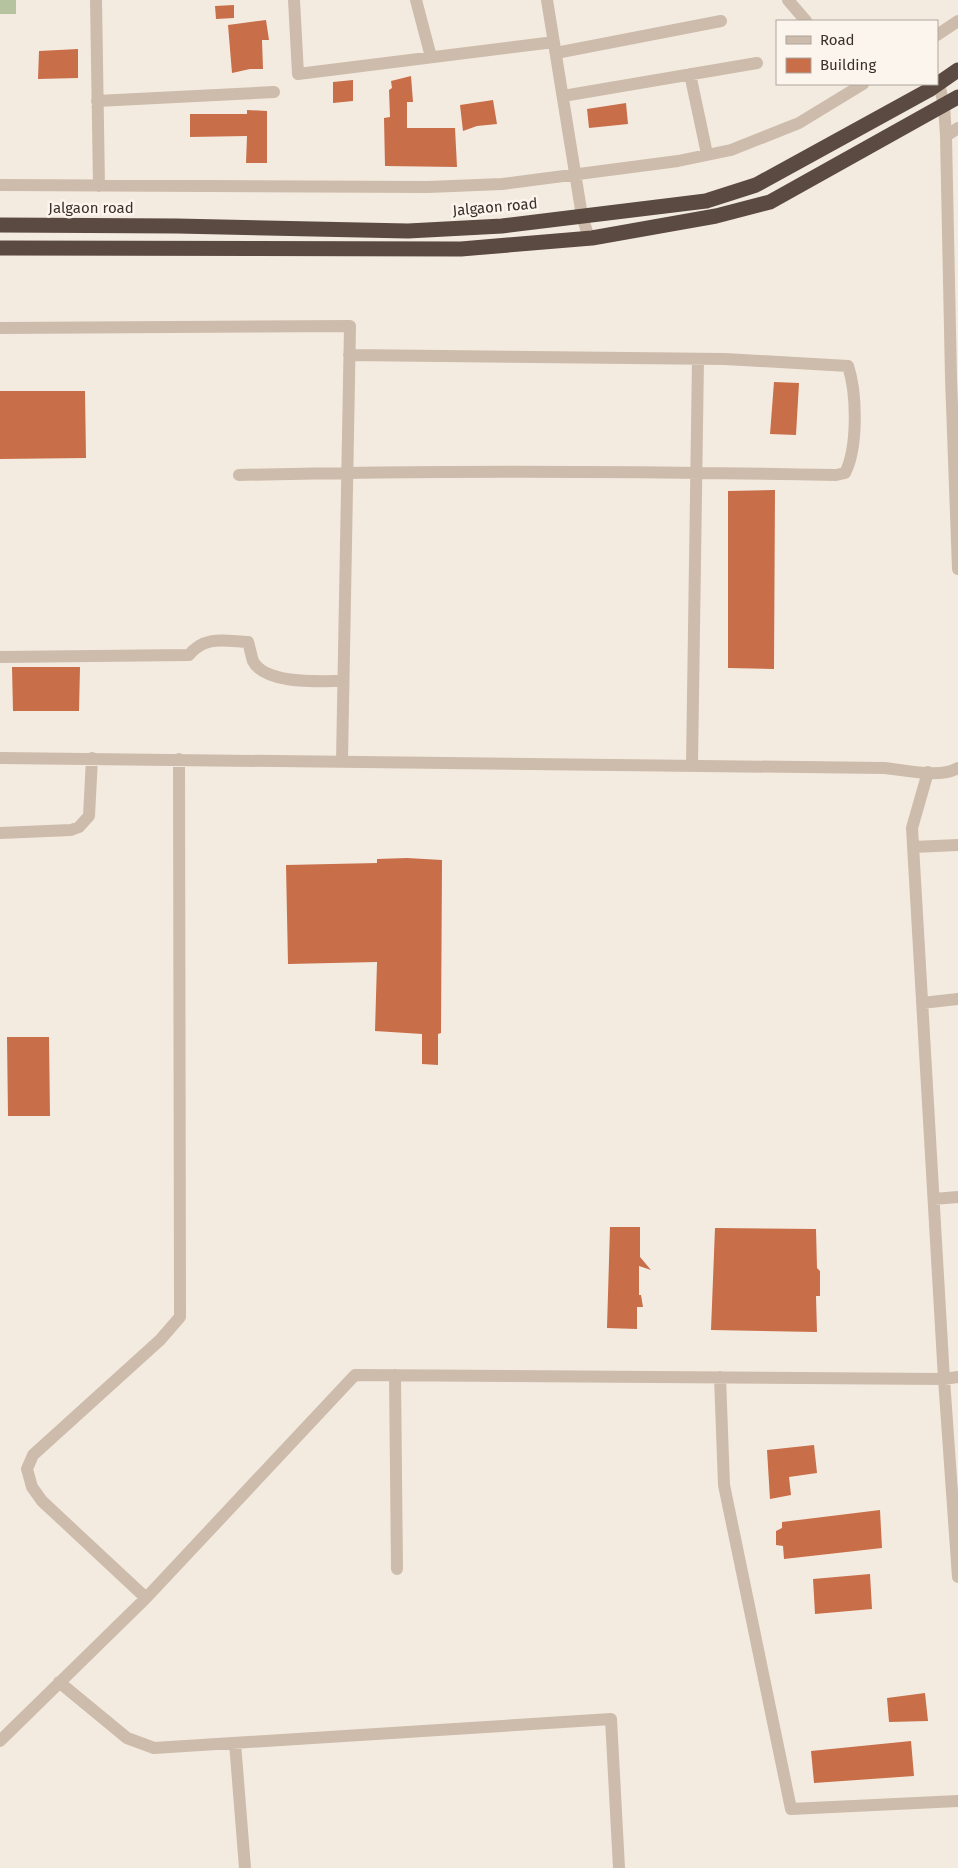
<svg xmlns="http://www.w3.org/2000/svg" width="958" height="1868" font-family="'Fira Sans',sans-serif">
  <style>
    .green { fill: #b5c49f }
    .building { fill: #c86e49 }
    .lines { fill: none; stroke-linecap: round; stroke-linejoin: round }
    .minor { stroke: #cdbcab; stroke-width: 12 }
    .highway { stroke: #5b4a41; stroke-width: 15 }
    .labels { text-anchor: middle; stroke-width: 5; stroke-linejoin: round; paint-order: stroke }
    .street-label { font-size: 15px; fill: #3a302a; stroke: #fbf5ed }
  </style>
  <rect width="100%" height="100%" fill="#f4ebe0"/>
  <path class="green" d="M0,0H16V14H0Z"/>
  <path class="building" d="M234,5V18L216,19L215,6Z
    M266,20L269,40H262L263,69H250L232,73L228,25Z
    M78,49V78L38,79L39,51Z
    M411,76L413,102H407V128H455L457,167L385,166L384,118L390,117L389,90L392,88L391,81Z
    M353,80V101L333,103V82Z
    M493,100L497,124L477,126L463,131L460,105Z
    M626,103L628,124L589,128L587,109Z
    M247,110L267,111V163H246L247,136L190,137V114H247Z
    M774,382L799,383L796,435L770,434Z
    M0,391H85L86,458L0,459Z
    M775,490L774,669L728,668V491Z
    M12,667H80L79,711H13Z
    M407,858L442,860L441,1033L438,1034V1065L422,1064V1034L375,1031L377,962L288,964L286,865L377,863V859Z
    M7,1037H49L50,1116H8Z
    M610,1227H640V1257L651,1270L639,1266V1295H641L643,1307H637V1329L607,1328Z
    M715,1228L816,1229L817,1268L820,1271V1296H816L817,1332L711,1330Z
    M814,1445L817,1473L789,1477L791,1495L770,1499L767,1450Z
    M880,1510L882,1548L784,1559L783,1546L776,1545V1531L782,1528V1522Z
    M870,1574L872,1609L815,1614L813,1579Z
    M925,1693L928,1721L889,1722L887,1698Z
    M911,1741L914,1776L814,1783L811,1751Z"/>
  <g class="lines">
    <path class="minor" d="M96,0L99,186
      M294,0L298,74L554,42
      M416,0L431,57
      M547,0L582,216L589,238
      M788,0L806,21
      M937,35L958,21
      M556,53L721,21
      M690,74L707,154
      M939,84L944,105L946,136L951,378L958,569
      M563,96L757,63
      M97,101L274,92
      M946,136L958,128
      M0,185L428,187L502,184L678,161L731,150L799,123L863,84
      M0,328L350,326L342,761
      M239,475C438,470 637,471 836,475L845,473C858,448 857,393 848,366L725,359L349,355
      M0,657L189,655C205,635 225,641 248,642C250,648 251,655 253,661C265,685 321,681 343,681
      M0,758L884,768C906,770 939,779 958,768
      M692,765L698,359
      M928,772L912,828L944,1379L958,1577
      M0,833L71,830L79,827L89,816L92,758
      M913,847L958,845
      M922,1003L958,999
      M934,1199L958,1197
      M395,1375L397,1569
      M720,1377L724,1485L791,1809L958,1801
      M146,1598L42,1501L32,1487L27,1469L33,1455L160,1340L180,1317L179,759
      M59,1682L127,1738L154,1748L611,1719L619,1868
      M0,1741L146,1598L355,1375L944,1379L958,1377
      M235,1743L245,1868"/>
    <path class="highway" d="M0,225L177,226L408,231L502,226L706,201L756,185L929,90L958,70
      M0,248L461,249L592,238L716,216L770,202L958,97"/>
  </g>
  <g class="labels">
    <g class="street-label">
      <text transform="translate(495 207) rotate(-5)" y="5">Jalgaon road</text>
      <text x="91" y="213">Jalgaon road</text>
    </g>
  </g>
  <rect x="776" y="20" width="162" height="65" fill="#fbf5ed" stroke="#aea69f"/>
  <rect x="786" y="36" width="25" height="8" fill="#cdbcab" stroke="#aea69f"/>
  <text x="820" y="45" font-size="15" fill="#3a302a">Road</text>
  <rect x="786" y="58" width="25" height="15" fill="#c86e49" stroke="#aea69f"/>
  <text x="820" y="70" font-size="15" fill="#3a302a">Building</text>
</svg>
